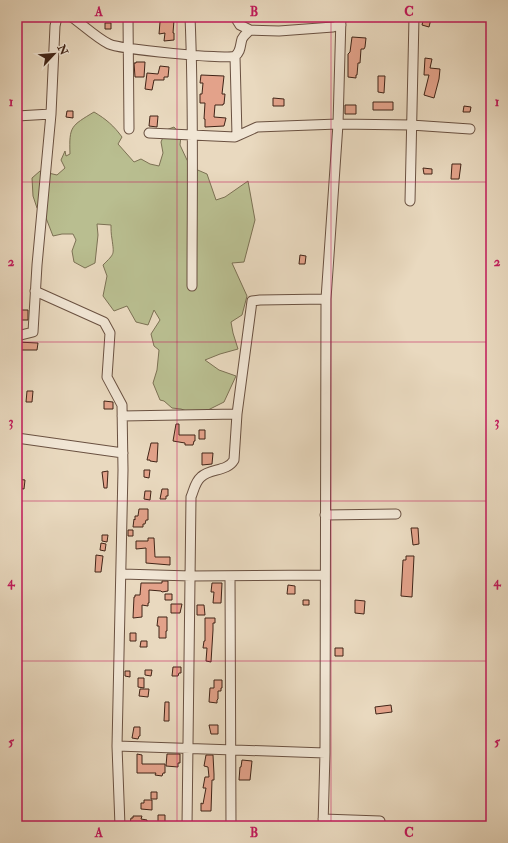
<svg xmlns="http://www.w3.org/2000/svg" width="508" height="843" font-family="'IM FELL Double Pica',serif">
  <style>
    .green { fill: #b9be90; stroke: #7c7154 }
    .building { fill: #e3a28a; stroke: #402417 }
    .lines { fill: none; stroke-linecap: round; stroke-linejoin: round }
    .minor-casing { stroke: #6a5141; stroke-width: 11 }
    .minor { stroke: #f1e6d5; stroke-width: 9 }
    .grid { fill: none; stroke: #c2185b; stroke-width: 1; stroke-opacity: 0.55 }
    .neatline { fill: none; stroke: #c2185b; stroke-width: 1.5 }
    .grid-label { font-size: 13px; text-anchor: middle; font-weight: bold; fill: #c2185b }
  </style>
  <rect width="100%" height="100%" fill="#e9d9bf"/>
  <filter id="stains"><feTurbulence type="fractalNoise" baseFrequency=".005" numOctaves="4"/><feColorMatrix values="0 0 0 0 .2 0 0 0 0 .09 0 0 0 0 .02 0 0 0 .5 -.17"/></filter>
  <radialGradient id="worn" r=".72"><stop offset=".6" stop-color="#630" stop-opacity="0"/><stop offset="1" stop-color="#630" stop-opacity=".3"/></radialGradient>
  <path class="green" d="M94,112C106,119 114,126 122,137L118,144L134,162L141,159L150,164L159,166L163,153L161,142L166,130L174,127L181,135L180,145L187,160L193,168L207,174L216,200L225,197L248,181L255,220L244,262L232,263L247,296L242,315L231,322L233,333L238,349L220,354L205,360L219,370L236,376L224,402L206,411L192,413L181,409L172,408L164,401L160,400L153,383L157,370L159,350L154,346L151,334L160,320L154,310L148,325L136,322L127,306L114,311L103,296L107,276L103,265C115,253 114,255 112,239C111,234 111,229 111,225L97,224L98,235L95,263L85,268L74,262L72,251L76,240L73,234H62L53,236L46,218L37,208L33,196L32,178L40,171L57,175L65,168L61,160L65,151L66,156L70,154C69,126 71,126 94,112Z"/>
  <path class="building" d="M424,17L431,19L429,27L422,25Z
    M161,19L174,20L173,33H174V40L164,41L165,33L159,34L160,22H161Z
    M105,23H111V29H105Z
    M352,37L366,38L365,47L364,49H361L360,63H358L357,75H356V78L348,77V54L350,52Z
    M425,58L432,59L430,68L440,69L439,79L434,98L424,95L429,75H424Z
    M136,62H145L144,77H135L134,63H136Z
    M160,66L169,67L168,77H164V80H154L152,90L145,89L147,73L158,74Z
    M201,75L224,76L222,94H225L224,104H223V105H215L214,117L226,118L224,126L205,127V119H204L205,103H200V94H202L203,83H200Z
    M378,76H385L384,93L378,92Z
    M273,98L284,99V106H273Z
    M373,102H393V110H373Z
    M345,105H356V114H345Z
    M464,106L471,107L470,112H463Z
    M67,111H73V118L66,117Z
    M150,116H158L157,127L149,126Z
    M452,164H461L459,179H451Z
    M423,168L432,169V174H424Z
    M300,255L306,256L305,264H299Z
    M21,310H28V320H20Z
    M17,342L38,343L37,350H22L17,349Z
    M27,391H33L32,402H26Z
    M104,401L113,402V409H104Z
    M176,424H179V435H195V441H194L193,445H185V443L173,441Z
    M199,430H205V439H199Z
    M151,443H158L157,462L150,461V460H147Z
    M202,453H213L212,464L202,465Z
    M144,470H150L149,478L144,477Z
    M108,471L107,488H104L102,472Z
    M17,479L25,480L24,489L17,488Z
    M162,489H168V496H166V499H160Z
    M145,491H151L150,500L144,499Z
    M139,509H148V520H146L145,524H143V527H133L134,519L135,520V516H138Z
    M411,528H418L419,544L413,545Z
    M128,530H133V536H128Z
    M102,535H108L107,542L102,541Z
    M148,538H154L155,557H170V565L146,563V548L136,549V541H148Z
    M101,543L106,544L105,551L100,550Z
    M96,555L103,556L101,572H95Z
    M406,556H414L412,597L401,596L403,560H406Z
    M162,581H168V591L162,592L161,591L149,590V603H148V606L142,605V617L133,618L134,597H135V595H140L141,583H162Z
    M212,583H222L221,603H213L214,592H211Z
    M288,585L295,586V594H287Z
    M165,594H172V600H165Z
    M303,600H309V605H303Z
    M355,600L365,601L364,614L355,613Z
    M171,604H182L180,613H171Z
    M197,605H204L205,615H197Z
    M158,617H167V631H166V638H159V626H157Z
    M205,618H215V623H213V630L211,662L206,661L207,648H203L204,641H205Z
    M130,633H136V641H130Z
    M141,641H147V647H140Z
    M335,648H343V656H335Z
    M173,667H181V673H179L178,676H172Z
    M145,670H152L151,676L145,675Z
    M125,671H130V677L125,676Z
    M138,678H144V688L138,687Z
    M214,680H222V688H221V691H218V699L217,700V703L209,702L210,688H214Z
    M140,689H149L148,697L139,696Z
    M165,702H169V721H164Z
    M391,705L392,712L376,714L375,707Z
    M209,725H218V734H211Z
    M134,727H140V736H139L138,739L132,738Z
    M137,754L142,755V764H165V773H163L162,776L155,775L156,773H137Z
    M167,754H180V763H178V767L166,766Z
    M206,755H213L214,774V780H212L211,811H201V803L203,804L206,788H203L205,777H209L208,767L204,766Z
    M242,760L252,761L250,780H239L240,767H241Z
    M151,792H157V799H151Z
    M144,800H152V810L141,809V803H144Z
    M158,815H165V823H164V825H158Z
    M133,816H142L141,819L147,820V824H130L131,818H133Z"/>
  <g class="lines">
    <defs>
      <path id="minor" d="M72,17C83,25 97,38 109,44C119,49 227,60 235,56C241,52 240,45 242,39C244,35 247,33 250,30L279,31L333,27L341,25
        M128,17L129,129
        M190,17C194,106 192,196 192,286
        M235,17L240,25L250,30
        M235,56L237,136
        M17,116L51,114
        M149,133L235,137L257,127L338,124L411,125L470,129
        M410,201L414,17
        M35,291L104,322L110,333L107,377L122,405L123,470L117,746L120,826
        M17,336L33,332L37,265L51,114L55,26L57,17
        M122,416L237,414L252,301L260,300L326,299
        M17,438L123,453
        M325,515L396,514
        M122,574L191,576L325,575
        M230,576L231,826
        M117,746L325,753
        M323,819L380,821
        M187,826L191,497C194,490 195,482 201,477C210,468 227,472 234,460L237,414
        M323,826L325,753L326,299L338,124L341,17"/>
    </defs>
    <use href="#minor" class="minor-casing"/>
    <use href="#minor" class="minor"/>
  </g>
  <path class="grid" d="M177,17V826M331,17V826M17,182H491M17,342H491M17,501H491M17,661H491"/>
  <rect width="508" height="843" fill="none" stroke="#e9d9bf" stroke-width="44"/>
  <g transform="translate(54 54) rotate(64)" stroke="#f1e6d5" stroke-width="3" paint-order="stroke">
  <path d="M0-3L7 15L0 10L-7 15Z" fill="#402417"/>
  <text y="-6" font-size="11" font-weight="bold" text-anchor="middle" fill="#402417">N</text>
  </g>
  <rect x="22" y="22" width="464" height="799" class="neatline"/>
  <g class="grid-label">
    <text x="99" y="16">A</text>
    <text x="254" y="16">B</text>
    <text x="409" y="16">C</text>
    <text x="11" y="106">1</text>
    <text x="497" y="106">1</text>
    <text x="11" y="266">2</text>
    <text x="497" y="266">2</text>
    <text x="11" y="426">3</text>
    <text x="497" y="426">3</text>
    <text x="11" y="586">4</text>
    <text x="497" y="586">4</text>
    <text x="11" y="746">5</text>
    <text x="497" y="746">5</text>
    <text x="99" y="837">A</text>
    <text x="254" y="837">B</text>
    <text x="409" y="837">C</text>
  </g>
  <rect width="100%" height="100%" filter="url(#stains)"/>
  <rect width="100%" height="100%" fill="url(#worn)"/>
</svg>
